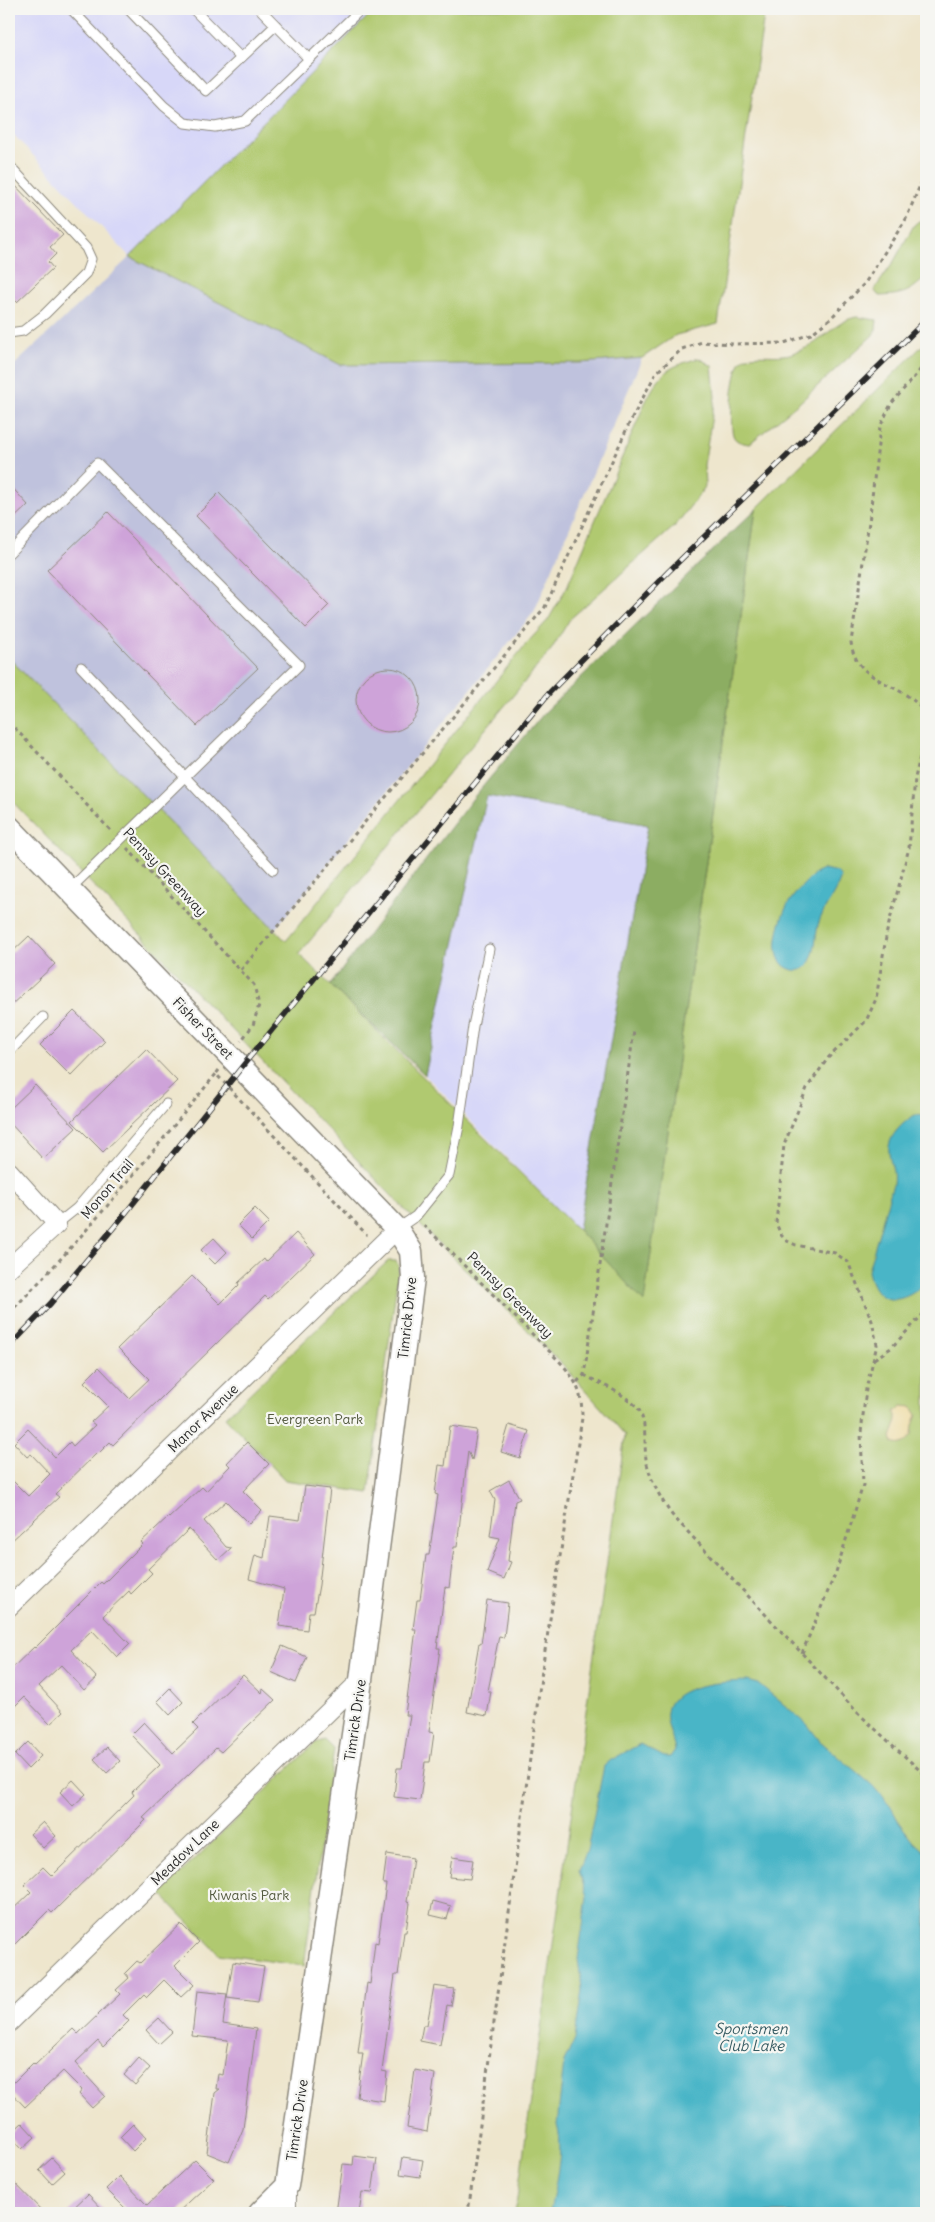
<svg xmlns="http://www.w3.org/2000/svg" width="935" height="2222" font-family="Delius,sans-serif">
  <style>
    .built { fill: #d7d7f8 }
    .industrial { fill: #bfc2dd }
    .green { fill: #b0c96f; stroke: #6e7a4d }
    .forest { fill: #8cad62; stroke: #5c6c46 }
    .sand { fill: #eeda9e; stroke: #8c8264 }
    .water { fill: #4ab5c7; stroke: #3a7079 }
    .building { fill: #cea3d9 }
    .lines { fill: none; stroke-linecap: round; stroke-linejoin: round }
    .service-casing { stroke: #8c887c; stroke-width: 11 }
    .minor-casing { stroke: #8c887c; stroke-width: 20 }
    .tertiary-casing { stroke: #8c887c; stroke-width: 25 }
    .path { stroke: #8c887c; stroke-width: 3; stroke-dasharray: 4 4; stroke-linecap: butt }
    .service { stroke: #fff; stroke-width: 9 }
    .minor { stroke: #fff; stroke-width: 18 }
    .tertiary { stroke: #fff; stroke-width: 22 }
    .rail-casing { stroke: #2b2b2b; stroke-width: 5.5 }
    .rail { stroke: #f6f6f2; stroke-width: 4; stroke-dasharray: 11; stroke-linecap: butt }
    .labels { text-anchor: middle; stroke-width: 4.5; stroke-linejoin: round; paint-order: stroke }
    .street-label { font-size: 14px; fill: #2b2b2b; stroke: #f6f6f2 }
    .park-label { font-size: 14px; fill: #535a3f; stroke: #f6f6f2 }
    .water-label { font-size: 15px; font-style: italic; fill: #365b62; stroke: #f6f6f2 }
  </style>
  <rect width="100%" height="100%" fill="#f6f6f2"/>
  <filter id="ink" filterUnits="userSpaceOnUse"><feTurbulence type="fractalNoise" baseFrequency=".02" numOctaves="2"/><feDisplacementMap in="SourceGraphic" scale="10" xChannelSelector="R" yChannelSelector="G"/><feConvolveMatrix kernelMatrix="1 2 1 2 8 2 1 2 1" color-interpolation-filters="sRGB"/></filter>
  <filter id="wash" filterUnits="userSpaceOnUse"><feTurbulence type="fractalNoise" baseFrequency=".0096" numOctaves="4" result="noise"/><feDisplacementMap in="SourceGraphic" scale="20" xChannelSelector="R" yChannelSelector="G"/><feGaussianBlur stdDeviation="1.12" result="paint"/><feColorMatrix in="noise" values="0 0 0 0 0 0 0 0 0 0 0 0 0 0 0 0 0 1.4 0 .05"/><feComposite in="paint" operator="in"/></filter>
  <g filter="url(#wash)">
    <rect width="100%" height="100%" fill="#eee6cd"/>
    <path class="built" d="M9,9H375L130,257L9,130Z
      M487,796L648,825L578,1230L425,1075Z"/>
    <path class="industrial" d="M130,257L341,364L579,363L642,358L534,612L274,930L9,658V370Z"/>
    <path class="green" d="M375,9H765L718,324L676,335L642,358L580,363L341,365L130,257Z
      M919,221L926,222V277C909,293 903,295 879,296L874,290L893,263L914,225Z
      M856,317L877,320L876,329L873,335L799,403L749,444C743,443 735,442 733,435C729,421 733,370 742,360C751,352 772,357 783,355C789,355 796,352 801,350C822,343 835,321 856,317Z
      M926,342V2213H515L625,1435L563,1365L414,1219L9,798V658L286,941L526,644L548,620L567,587L645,403C661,372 665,368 699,358L712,366L715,397L704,465L705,487L676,525L570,619L551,650L299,954L578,1230L644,1301L756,509Z
      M388,1261H396L399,1266L369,1493L285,1480L225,1417Z
      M325,1740L334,1749L304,1966L219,1954L160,1893L315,1743Z"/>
    <path class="forest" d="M756,509L644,1302L578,1230L648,825L487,796L425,1075L330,985L474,797L545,712Z"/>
    <path class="sand" d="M902,1406L912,1407L917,1415L913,1425L912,1435C907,1442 901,1447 893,1443L891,1437L897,1421L895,1412Z"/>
    <path class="water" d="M824,869L837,872L841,877C836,894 823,908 818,925C815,939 816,954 807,966C803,970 799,971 793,970C767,963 778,928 785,910C790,898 802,886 811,877C814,873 820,872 824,869Z
      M915,1115L926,1116V1283C902,1305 876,1308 868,1271L893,1184C895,1169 890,1165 889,1152C887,1137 903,1122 915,1115Z
      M747,1681L759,1684L807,1724L820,1741L872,1785L891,1807L900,1824L914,1842L926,1853V2213H550C554,2186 565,2152 557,2125L564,2062L575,2039L582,1989L578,1959L587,1897L579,1870L587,1850L604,1766L611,1760L640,1744L664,1757H670L675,1750C673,1738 665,1723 667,1712C670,1683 726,1682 747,1681Z"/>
    <g id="blocks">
      <path class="building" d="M9,179L63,235L50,247L56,254L48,262L53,268L17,302L9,294Z
        M9,484L28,505L9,523Z
        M219,493L329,605L306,628L196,516Z
        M108,512L258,668L197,726L47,570Z
        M356 700a32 32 0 1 1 64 0a32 32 0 1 1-64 0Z
        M29,936L55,964L9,1007V955Z
        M74,1011L105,1041L71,1076L40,1045Z
        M146,1049L177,1081L103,1152L72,1121Z
        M35,1085L76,1128L43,1159L9,1122V1110Z
        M255,1208L269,1222L252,1239L238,1225Z
        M296,1233L315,1254L268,1299L265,1296L113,1445L110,1442L98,1454L97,1453L55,1494L59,1497L9,1543V1477L28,1496L50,1474L31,1454L27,1457L14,1443L28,1429L55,1457L70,1442L73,1446L95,1425L91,1422L108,1406L84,1382L99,1367L129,1398L149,1379L118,1348L192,1276L220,1304L239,1285L238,1283L264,1259L266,1262Z
        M214,1238L227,1252L215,1264L201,1250Z
        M509,1425L529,1431L520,1458L501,1452Z
        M450,1426L477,1430L472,1460L468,1451L457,1547H454L449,1588L445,1587L437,1648H440L429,1732L434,1733L430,1762H425L420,1800L394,1797L397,1768H402L410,1715H405L416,1629H413L417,1600H420L426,1555H429L438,1495L435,1494L439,1465L445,1466Z
        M247,1442L269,1464L243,1491L262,1510L249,1524L226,1501L204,1521L226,1547L231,1548L218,1560L189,1529L148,1569L152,1573L131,1594L129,1591L103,1616L130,1644L117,1657L92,1630L71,1650L97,1678L84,1690L61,1665L39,1686L63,1712L50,1724L24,1697L9,1712V1671L34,1647L35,1648L101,1582L103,1584L143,1544L141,1542L168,1517L169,1518L202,1487L206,1491L230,1466L227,1463Z
        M509,1480L520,1499L515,1501L508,1561L511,1562L504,1579L487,1572L500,1538L490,1536L495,1500L490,1491Z
        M305,1486L330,1489L319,1585L314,1612H309L307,1630L279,1626L284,1589L249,1579L255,1555L264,1558L270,1516L300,1520Z
        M487,1600L508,1603L504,1637L499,1636L488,1691H491L487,1716L467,1712L479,1643L481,1644Z
        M282,1646L307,1657L296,1683L271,1672Z
        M243,1675L262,1693L263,1689L275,1700L221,1752L216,1748L143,1818L146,1820L52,1913L49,1910L9,1950V1913L31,1892L24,1885L43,1867L52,1876L132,1797L134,1795L132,1792L160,1765L131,1735L144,1722L173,1753L198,1729L193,1724Z
        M170,1688L183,1702L170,1715L157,1701Z
        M28,1742L41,1756L28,1769L15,1755Z
        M107,1747L120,1761L107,1773L94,1759Z
        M73,1780L86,1794L73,1806L60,1792Z
        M43,1822L56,1836L43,1848L30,1834Z
        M387,1854L413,1858L407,1902L410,1903L406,1932H404L398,1975H395L382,2071L387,2072L384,2101L357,2097L363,2053H358L367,1983L370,1984L375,1942L378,1943L386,1884H383Z
        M452,1857L473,1860L470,1879L449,1877Z
        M433,1901L451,1906L447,1919L430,1915Z
        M181,1924L199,1942L175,1966L194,1985L181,1997L164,1980L147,1997L144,1994L123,2015L129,2021L103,2047L98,2041L75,2063L105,2096L92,2108L79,2094L82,2090L63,2071L25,2107L9,2090V2087L33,2063L35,2065L73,2029L78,2034L120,1994L116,1990L129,1978L125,1973L137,1961L140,1963Z
        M233,1962L264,1967L258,2002L227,1998Z
        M434,1986L454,1989L451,2006L447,2005L440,2045L420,2041L423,2025H427Z
        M197,1991L227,1994L223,2024L256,2029L243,2129L229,2162L207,2153L215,2093L220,2089H216L218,2074L223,2075L228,2040L192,2036Z
        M159,2018L172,2032L159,2044L146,2030Z
        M139,2058L150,2068L135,2085L124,2075Z
        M415,2070L435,2074L427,2132L407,2128Z
        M22,2123L35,2137L22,2149L9,2135Z
        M133,2124L146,2138L133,2151L120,2137Z
        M354,2156L377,2159L372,2193L362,2192L359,2213H336L343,2164L353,2165Z
        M403,2157L423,2160L420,2177L400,2174Z
        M52,2158L65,2172L52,2184L39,2170Z
        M195,2160L214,2179L177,2213H130L106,2189L119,2176L147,2205Z
        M9,2177L44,2213H12L9,2209Z
        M88,2194L106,2213H68Z"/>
    </g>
  </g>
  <g filter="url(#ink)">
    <use href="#blocks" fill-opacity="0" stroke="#8c887c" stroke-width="1"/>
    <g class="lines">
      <defs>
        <path id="service" d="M71,9L164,106L185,123L215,127L245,121L361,9
          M128,9L206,91L276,25
          M193,9L241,58
          M260,9L309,59
          M9,165L86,248L91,259L86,273L45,314L23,331L9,333
          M9,553L97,463L299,665L69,890
          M81,667L273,870
          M9,1052L43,1017
          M57,1224L77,1208L166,1104
          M397,1229L416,1216L449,1175L459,1126L473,1026L489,949"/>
        <path id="minor" d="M9,1171L57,1224L9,1268
          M9,1607L397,1229
          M9,2023L361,1680
          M287,2213V2186"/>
        <path id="tertiary" d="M9,827L397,1229L411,1251L413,1278L361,1680L287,2186L260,2213"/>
      </defs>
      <use href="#service" class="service-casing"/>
      <use href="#minor" class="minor-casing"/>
      <use href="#tertiary" class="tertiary-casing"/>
      <path class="path" d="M926,363L891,404L880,427L870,515L851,642C856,688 912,681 926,718
        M9,722L113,833
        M127,848L254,985L259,1005L253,1025L241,1041
        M241,970L545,607L629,424L656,373L682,349L702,342L733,344L784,343L811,334L831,318L865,283L906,219L921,183L926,154
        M219,1070L216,1074L367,1235
        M424,1225L563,1365C578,1384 582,1393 582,1418L543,1663L468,2213
        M9,1313C84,1238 149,1156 216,1074
        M874,1359L891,1348L926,1311
        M584,1375C599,1383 630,1396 639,1410C647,1423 644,1445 646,1459C650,1480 660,1498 672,1515L859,1714L926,1776
        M577,1382L584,1375L634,1031
        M802,1653L836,1572L863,1485L861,1433L866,1389L877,1345L872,1321L848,1262L835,1253L796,1245L787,1241L781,1235L776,1223L784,1145L807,1088L828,1058L866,1021L876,999L887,931L909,848L915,778L926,731"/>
      <use href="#service" class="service"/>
      <use href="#minor" class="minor"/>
      <use href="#tertiary" class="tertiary"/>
      <defs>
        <path id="rail" d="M9,1347L51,1303L124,1215L249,1058L550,692L668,572L926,320"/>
      </defs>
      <use href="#rail" class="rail-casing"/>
      <use href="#rail" class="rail"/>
    </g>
  </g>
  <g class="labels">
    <g class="street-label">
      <text transform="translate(165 872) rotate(47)" y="5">Pennsy Greenway</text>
      <text transform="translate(203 1028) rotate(46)" y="5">Fisher Street</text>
      <text transform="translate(107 1189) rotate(-50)" y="5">Monon Trail</text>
      <text transform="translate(510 1295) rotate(45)" y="5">Pennsy Greenway</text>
      <text transform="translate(407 1318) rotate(-84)" y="5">Timrick Drive</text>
      <text transform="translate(203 1418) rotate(-44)" y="5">Manor Avenue</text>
      <text transform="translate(355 1720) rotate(-82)" y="5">Timrick Drive</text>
      <text transform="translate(185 1852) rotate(-44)" y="5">Meadow Lane</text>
      <text transform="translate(297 2120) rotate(-82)" y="5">Timrick Drive</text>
    </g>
    <g class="park-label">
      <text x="315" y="1424">Evergreen Park</text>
      <text x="249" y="1900">Kiwanis Park</text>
    </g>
    <g class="water-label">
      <text x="751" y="2034">Sportsmen<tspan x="751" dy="17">Club Lake</tspan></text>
    </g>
  </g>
  <rect width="935" height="2222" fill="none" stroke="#f6f6f2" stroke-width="30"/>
</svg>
